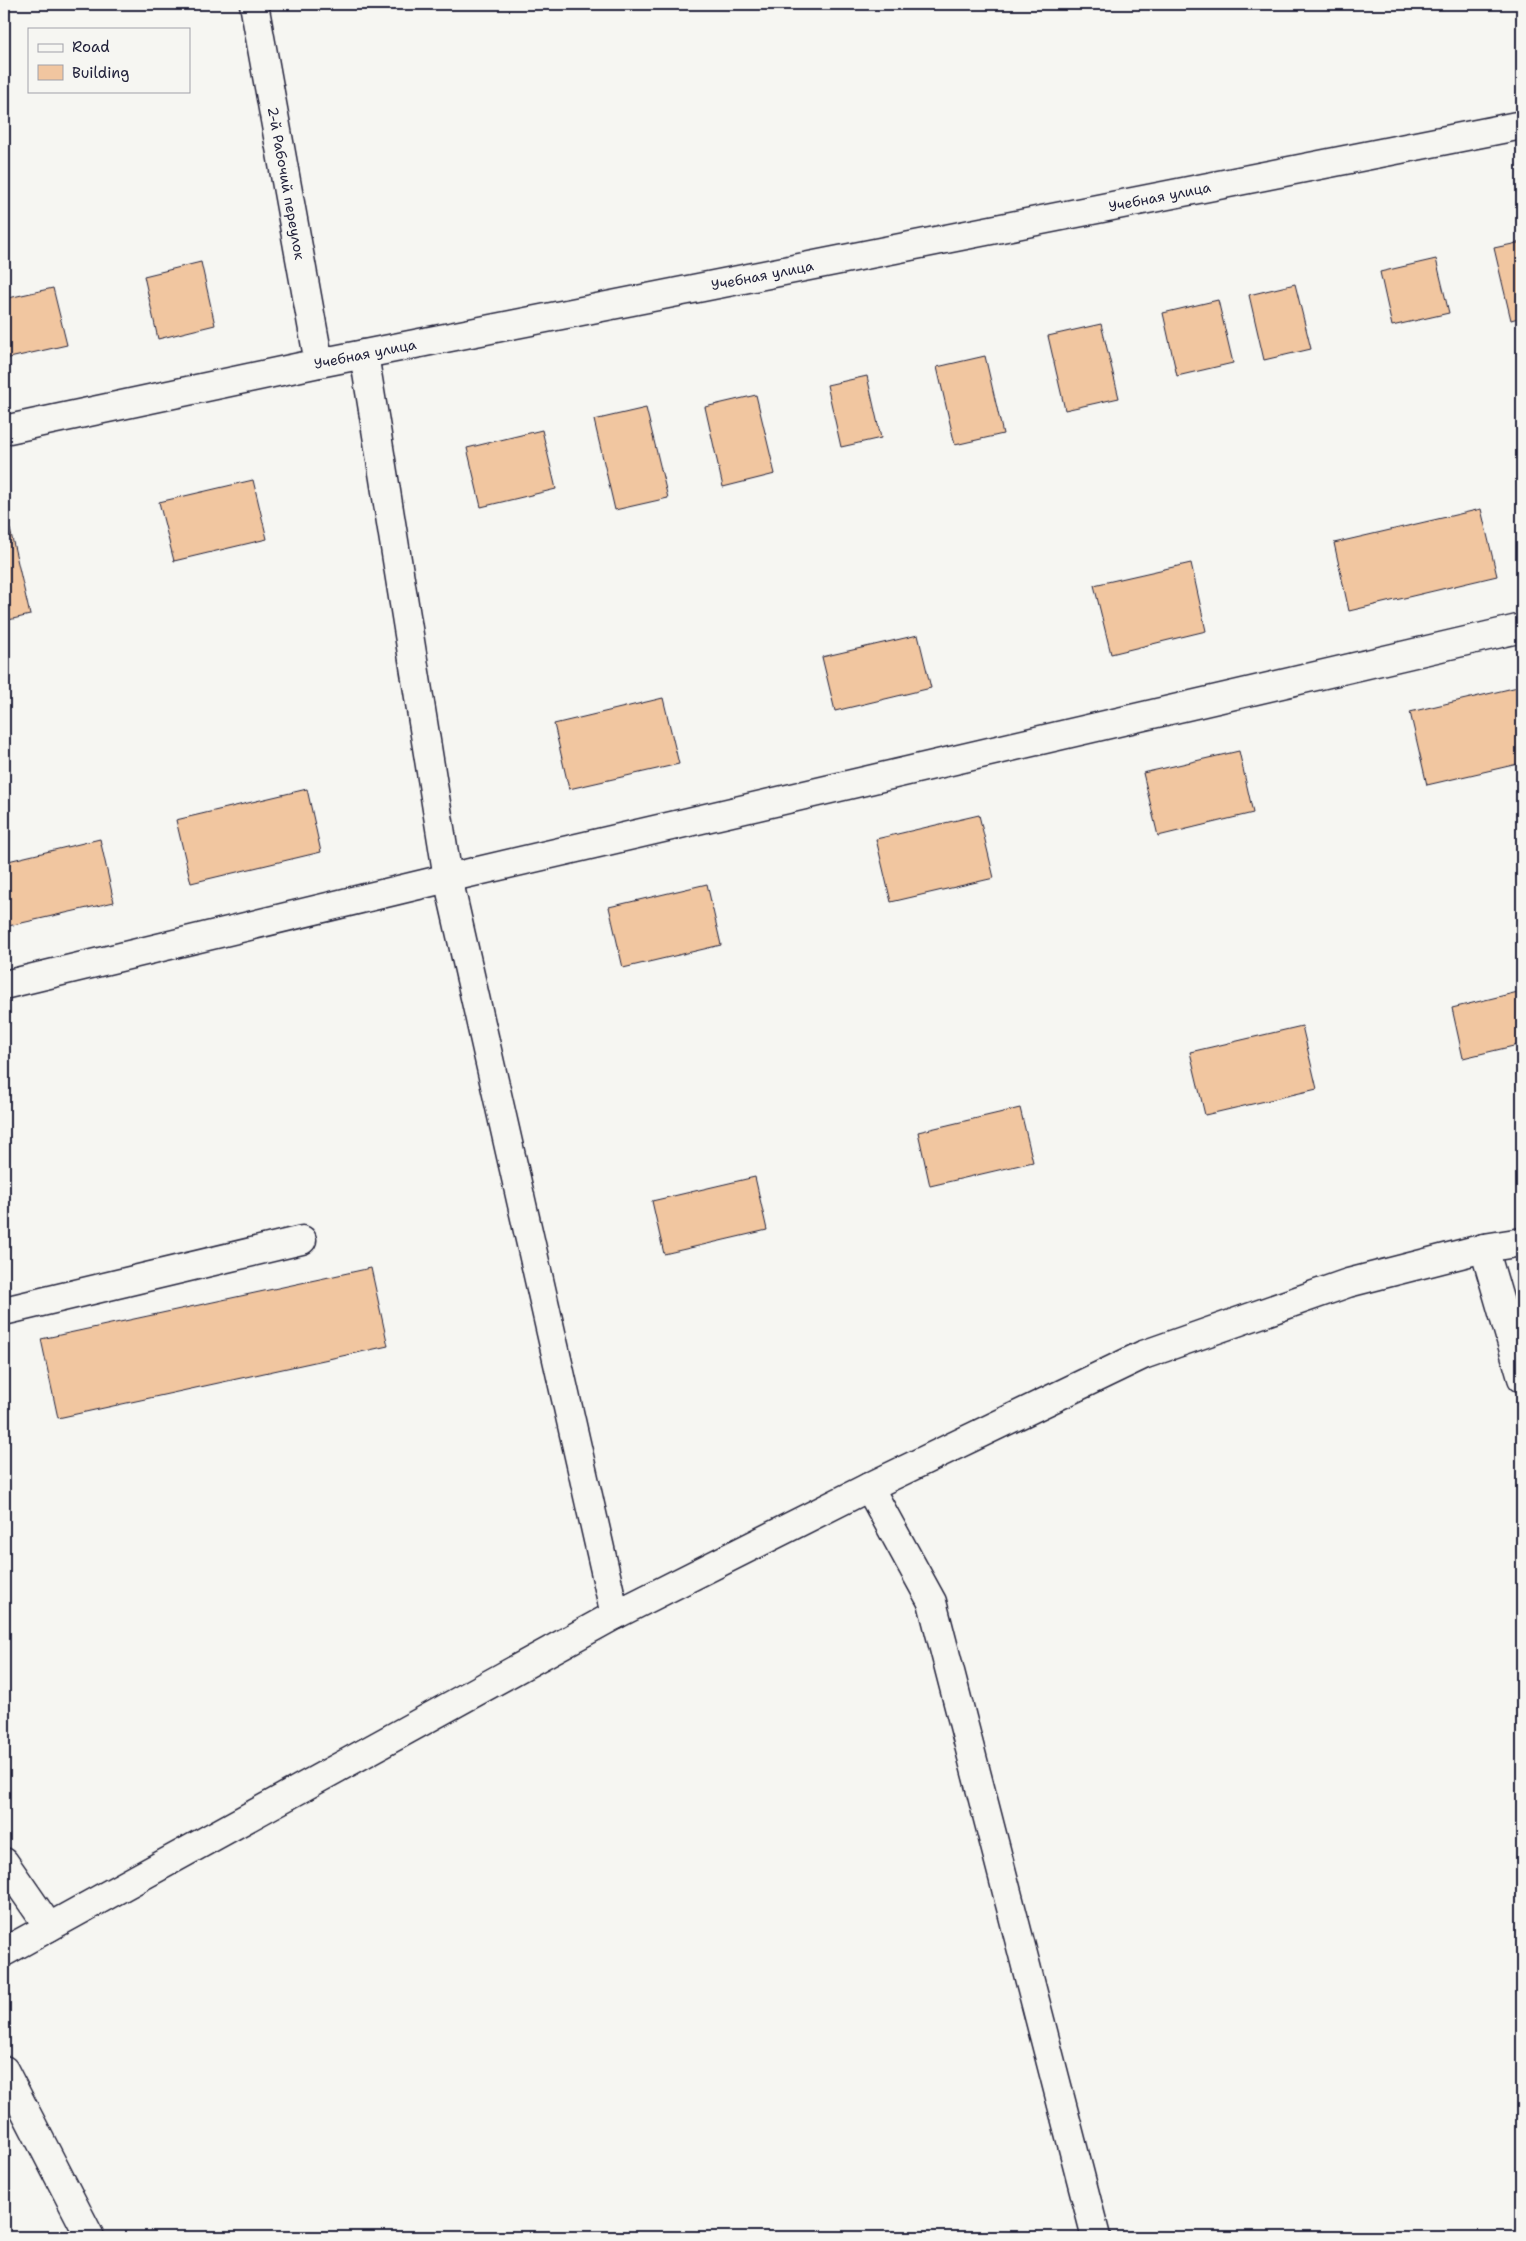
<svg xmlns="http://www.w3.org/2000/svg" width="1526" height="2241" font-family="'Shantell Sans',sans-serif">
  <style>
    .building { fill: #f1c6a0; stroke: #22223b }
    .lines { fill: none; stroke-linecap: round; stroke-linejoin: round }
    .minor-casing { stroke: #22223b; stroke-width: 31 }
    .minor { stroke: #f6f6f2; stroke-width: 28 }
    .labels { text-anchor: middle; stroke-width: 4.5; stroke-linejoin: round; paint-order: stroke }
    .street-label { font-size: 14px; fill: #22223b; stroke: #f6f6f2 }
  </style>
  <rect width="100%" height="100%" fill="#f6f6f2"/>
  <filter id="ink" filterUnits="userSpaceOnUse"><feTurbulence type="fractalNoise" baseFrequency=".02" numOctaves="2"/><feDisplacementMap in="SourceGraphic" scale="10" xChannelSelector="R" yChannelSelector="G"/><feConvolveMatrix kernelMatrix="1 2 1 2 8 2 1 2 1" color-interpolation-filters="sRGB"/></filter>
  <g filter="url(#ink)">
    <path class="building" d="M1522,242V317L1511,320L1494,248Z
      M1436,259L1449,313L1392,326L1380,272Z
      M201,262L215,325L158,339L144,276Z
      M1295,284L1311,349L1264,360L1249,295Z
      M53,288L67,345L5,359L4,299Z
      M1218,300L1233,363L1177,376L1163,313Z
      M1101,324L1119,398L1065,410L1048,336Z
      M985,356L1003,434L955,445L937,367Z
      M867,376L881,438L841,447L827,385Z
      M756,395L775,474L723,487L705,407Z
      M646,408L668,498L615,510L594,420Z
      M542,430L556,489L481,507L467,448Z
      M253,480L267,539L174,561L159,502Z
      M1481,509L1497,576L1349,611L1334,543Z
      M10,529L30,615L4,621V531Z
      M1191,563L1206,631L1111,654L1094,585Z
      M918,635L931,688L835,711L822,657Z
      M1522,686V763L1427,785L1410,712Z
      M663,698L679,764L569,789L554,724Z
      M1239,751L1253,813L1158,836L1143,773Z
      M307,789L321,852L191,883L176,820Z
      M979,815L994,878L891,902L876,839Z
      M100,839L114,902L4,927V862Z
      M707,884L721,945L623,968L609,907Z
      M1522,991V1044L1463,1058L1452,1008Z
      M1302,1026L1317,1089L1205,1115L1190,1052Z
      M1020,1108L1033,1162L930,1186L918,1132Z
      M755,1177L767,1230L664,1254L652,1201Z
      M371,1268L388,1346L58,1418L41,1339Z"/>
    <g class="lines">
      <defs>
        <g id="minor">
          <path id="s1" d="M254,4L319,363"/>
          <path d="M364,354L448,878L615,1615"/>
          <path id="s2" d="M4,430L319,363L1522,125"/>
          <path d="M4,985L448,878L1522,628"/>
          <path d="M1484,1248L1522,1378"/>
          <path d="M4,1311L302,1240"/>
          <path d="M869,1487L932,1602L1096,2237"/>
          <path d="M4,1862L49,1927"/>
          <path d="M4,1952L615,1615L869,1487L1143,1355L1348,1283L1484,1248L1522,1242"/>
          <path d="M4,2070L90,2237"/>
        </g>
      </defs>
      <use href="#minor" class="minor-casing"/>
      <use href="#minor" class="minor"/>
    </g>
  </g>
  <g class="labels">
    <g class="street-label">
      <text dy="5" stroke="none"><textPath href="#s1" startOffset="182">2-й Рабочий переулок</textPath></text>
      <text dy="5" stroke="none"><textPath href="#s2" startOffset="1179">Учебная улица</textPath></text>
      <text dy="5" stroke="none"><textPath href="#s2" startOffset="774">Учебная улица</textPath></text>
      <text dy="5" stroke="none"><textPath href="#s2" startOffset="369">Учебная улица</textPath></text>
    </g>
  </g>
  <rect width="1526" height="2241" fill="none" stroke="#f6f6f2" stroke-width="20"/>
  <rect x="10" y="10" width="1506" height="2221" fill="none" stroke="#22223b" stroke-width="2" filter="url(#ink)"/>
  <rect x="28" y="28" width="162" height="65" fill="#f6f6f2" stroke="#a1a1a9"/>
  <rect x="38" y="44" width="25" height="8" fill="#f6f6f2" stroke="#a1a1a9"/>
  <text x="72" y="52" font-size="15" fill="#22223b">Road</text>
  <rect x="38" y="65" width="25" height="15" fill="#f1c6a0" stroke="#a1a1a9"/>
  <text x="72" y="78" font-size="15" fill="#22223b">Building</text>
</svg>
